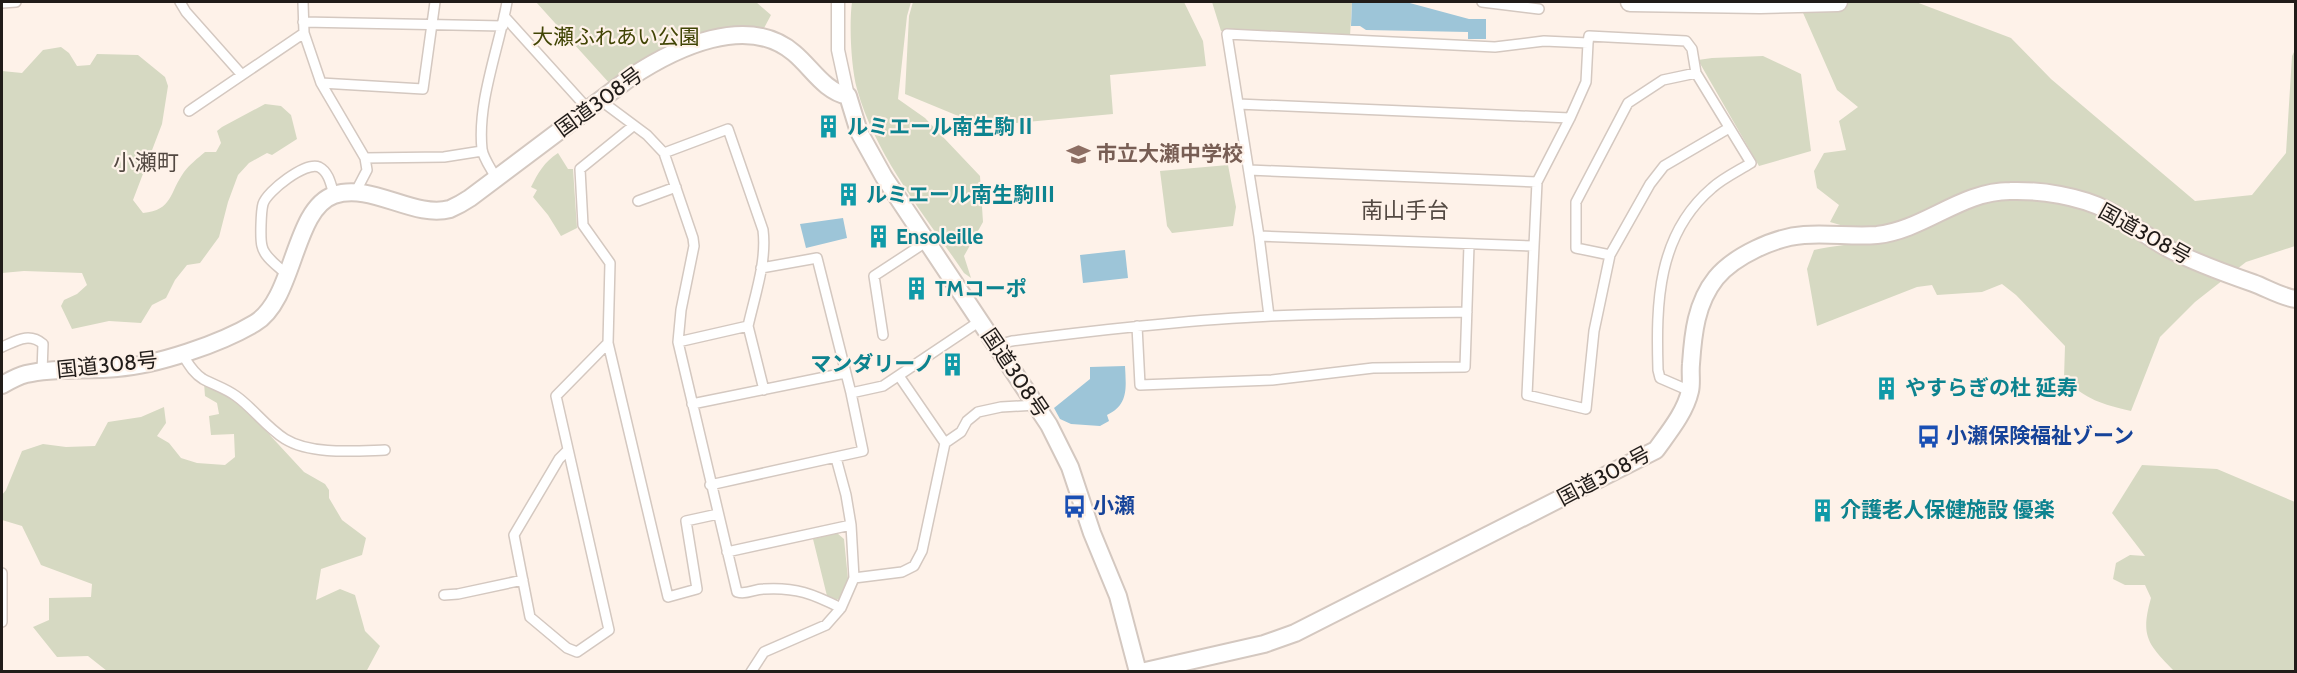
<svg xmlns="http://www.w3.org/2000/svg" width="2297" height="673" font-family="Cabin,'Noto Sans JP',sans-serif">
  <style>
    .green { fill: #d6d9c2 }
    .water { fill: #9dc5d8 }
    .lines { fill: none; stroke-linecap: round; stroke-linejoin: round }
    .minor-casing { stroke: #d4c8c0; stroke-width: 12 }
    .tertiary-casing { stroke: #d4c8c0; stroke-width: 15 }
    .trunk-casing { stroke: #d4c8c0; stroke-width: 20 }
    .motorway-casing { stroke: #d4c8c0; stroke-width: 21 }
    .minor { stroke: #fff; stroke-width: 9 }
    .tertiary { stroke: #fff; stroke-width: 12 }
    .trunk { stroke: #fff; stroke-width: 16 }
    .motorway { stroke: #fff; stroke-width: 18 }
    .labels { text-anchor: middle; stroke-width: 4.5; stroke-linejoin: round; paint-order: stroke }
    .park-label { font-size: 21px; fill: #414505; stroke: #fef2e9 }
    .street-label { font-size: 21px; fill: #211c19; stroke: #fef2e9 }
    .culture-label { font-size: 21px; font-weight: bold; fill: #0d838f; stroke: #fef2e9; text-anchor: start }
    .education-label { font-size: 21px; font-weight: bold; fill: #785e54; stroke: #fef2e9; text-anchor: start }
    .transit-label { font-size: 21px; font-weight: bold; fill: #164399; stroke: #fef2e9; text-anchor: start }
    .neighbourhood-label { font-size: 22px; fill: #534942; stroke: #fef2e9 }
  </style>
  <rect width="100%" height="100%" fill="#fef2e9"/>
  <path class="green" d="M536,2H756L771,15L763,30L745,29L611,85Z
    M852,2H911L907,16L898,99L925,118L980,176L983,222L964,256L971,278L964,273C925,215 876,157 857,89C851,67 849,24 852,2Z
    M913,2H1184L1203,41L1206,66L1110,75L1113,114L972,127L968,120L905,94L909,16Z
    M1212,2H1352L1350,36L1221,31Z
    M1810,2H1916L2011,38L2051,79L2195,201L2252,195L2286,153L2292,56L2295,50V246L2246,262L2195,302L2160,337L2131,411C2102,404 2086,400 2064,378L2065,346L2016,295L2002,284L1982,292L1937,295L1932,285L1917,287L1817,326L1807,269L1814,250C1833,245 1852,246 1870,239L1868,233L1830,222L1839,205L1817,188L1814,171L1824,153L1846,150L1839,121L1858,107L1837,90L1800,6Z
    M61,47L69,53L77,66L90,65L97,54L138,55L165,77L168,86L162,124L133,200L143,213C173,210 169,193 184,172C189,165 198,158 205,152H216L221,143L217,131L222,127L265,104L281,106L291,115L297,139L272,155L267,153L249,163L238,175L228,202L219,237L200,263L187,265L175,280L166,298L152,305L141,323L109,321L72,329L61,306L64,300L77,294L87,285L82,273L24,271L2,273V71L22,73L43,50Z
    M1763,56L1801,74L1811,151L1759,166L1698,60L1712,58Z
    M558,153L568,169H573L577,228L561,236L548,215L533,197L537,190L531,187C538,173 544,162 558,153Z
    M1228,165L1236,207L1233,226L1172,233L1167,226L1160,171Z
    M204,383L227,394L254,418L304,472L325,484L329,490V498L342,520L366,538L362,555L321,569L316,600L340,589L355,595L365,631L380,646L366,672L107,671L88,656L57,657L33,627L49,620V598L91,597L92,584L41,565L22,526L2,520V495L6,490L22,451L43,444L66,447L95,446L108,422L141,417L164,407L166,423L157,436L169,443L181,458L197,463L225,465L235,457L234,434L211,435L209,416L219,414L217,403L205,396Z
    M2142,465L2217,469L2295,502V671H2174C2148,644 2140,637 2151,598L2145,585H2125L2113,579L2116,563L2130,555L2145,556L2112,513Z
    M837,533L844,539L848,579L841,598L834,601L827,596L813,539Z"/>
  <path class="water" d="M1352,2H1406L1469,19H1486V39H1468V32L1366,30L1360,26H1351Z
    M843,218L847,238L806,248L800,224Z
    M1125,250L1128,278L1083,283L1080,255Z
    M1125,366C1126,387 1129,405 1107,415L1109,421L1100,426L1071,424L1060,419L1054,408L1090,379V367Z"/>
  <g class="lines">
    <defs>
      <path id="minor" d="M180,2L186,12L242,75
        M303,2L304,33L321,83L365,158L367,170L355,193
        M1482,2L1539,9
        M2,3L16,2
        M504,16L588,109
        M303,22L503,26
        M1588,43L1589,36L1686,41L1692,49L1696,73
        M321,83L423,89L435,2
        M600,100L647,135L664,153L693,238L694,246L681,310L678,342L737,592C748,595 753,589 764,589C796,587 813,594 841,608
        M1238,104L1570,118
        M189,111L304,33
        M633,126L580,169L583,225L610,263L608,343L668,597L697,589L686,521L718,514
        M664,153L728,129L763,230C767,261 755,295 748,326L678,342
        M365,158L444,157L482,151
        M1249,170L1537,182
        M496,178C492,170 483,158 482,149C477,102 499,48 507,2
        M638,201L676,187
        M1259,236L1534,246
        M1610,255L1576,248V202L1628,103L1663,80L1696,73L1751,163C1738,171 1723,178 1712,188C1657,235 1656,303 1658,370L1660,378L1690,391
        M286,274C278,266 264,257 262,246C260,239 261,211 263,204C267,191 306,161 319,167C329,172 331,185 334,195
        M1269,316L1259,236L1227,34L1495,47L1544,41L1588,43L1586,82L1570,118L1537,182L1527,395L1586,409L1594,331L1610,255L1650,184L1664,166L1729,128
        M748,326L764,390
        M1137,326L1140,385L1272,380L1373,368L1465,367L1469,245
        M883,335L874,276L926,242
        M997,345L1012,341C1098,330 1185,320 1271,316C1337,313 1402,313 1467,312
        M2,347C16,341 29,332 43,344L42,372
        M182,354C188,363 193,373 203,379C214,385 225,388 236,396C253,408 266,427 285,439C311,455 355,451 385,450
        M899,376L945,443
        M851,393L883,386L980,321
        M692,404L845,373
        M568,450L559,459L514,535L530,617L567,648L577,652L609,630L556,396L608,343
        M710,485L863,451L851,393L817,258L761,268
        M727,552L851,525
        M2,573V622
        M854,578L902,572L914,566L922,551L945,443L961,432L967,421L978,412L1001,407L1036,405
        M444,595L458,594L523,580
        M751,672L764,652L826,625L841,608L854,578L851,525L846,495L836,458"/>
      <path id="tertiary" d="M838,2V50L848,96"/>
      <path id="trunk" d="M2,385C9,381 18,376 26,374C55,367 88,371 117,368C157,365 220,344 255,323C295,299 293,209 334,195C371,182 414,219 450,209C457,206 464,202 470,198L631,77C675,48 747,13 794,53C812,68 824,91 848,96L859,132L884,177L1049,425L1070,467L1092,533L1118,596L1138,672
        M1141,672L1264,644L1295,633L1656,450C1668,433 1685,413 1690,391C1692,383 1690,373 1691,364C1693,334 1696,303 1716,278C1734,256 1775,237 1804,235C1828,233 1853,237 1877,235C1924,230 1961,191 2010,191C2041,190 2079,196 2107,210C2129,222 2147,237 2169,249C2196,263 2224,273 2253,283C2267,288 2281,297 2296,299"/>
      <path id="motorway" d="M1630,2L1760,4L1838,2"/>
    </defs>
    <use href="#minor" class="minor-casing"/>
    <use href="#tertiary" class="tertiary-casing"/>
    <use href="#trunk" class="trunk-casing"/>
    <use href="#motorway" class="motorway-casing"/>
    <use href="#minor" class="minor"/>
    <use href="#tertiary" class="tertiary"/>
    <use href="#trunk" class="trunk"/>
    <use href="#motorway" class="motorway"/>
  </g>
  <defs>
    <symbol id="building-bare" viewBox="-9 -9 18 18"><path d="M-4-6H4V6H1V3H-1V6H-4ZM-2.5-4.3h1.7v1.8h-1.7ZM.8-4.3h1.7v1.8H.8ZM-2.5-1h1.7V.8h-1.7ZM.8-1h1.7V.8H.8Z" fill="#0f9aa8" stroke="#fef2e9" stroke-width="2.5" paint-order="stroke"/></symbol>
    <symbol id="school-bare" viewBox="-9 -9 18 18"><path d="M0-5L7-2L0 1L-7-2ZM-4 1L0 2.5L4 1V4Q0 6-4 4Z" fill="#8d6e63" stroke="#fef2e9" stroke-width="2.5" paint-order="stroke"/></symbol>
    <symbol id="bus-bare" viewBox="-9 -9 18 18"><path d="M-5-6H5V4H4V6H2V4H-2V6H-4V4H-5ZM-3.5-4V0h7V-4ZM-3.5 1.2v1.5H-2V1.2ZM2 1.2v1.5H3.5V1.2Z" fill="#1a4fb4" stroke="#fef2e9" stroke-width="2.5" paint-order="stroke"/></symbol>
  </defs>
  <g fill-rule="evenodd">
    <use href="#building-bare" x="812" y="110" width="33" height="33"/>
    <use href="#school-bare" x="1062" y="138" width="33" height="33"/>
    <use href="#building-bare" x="832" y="178" width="33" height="33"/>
    <use href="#building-bare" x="862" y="220" width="33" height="33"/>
    <use href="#building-bare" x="900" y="272" width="33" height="33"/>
    <use href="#building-bare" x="936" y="348" width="33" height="33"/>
    <use href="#building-bare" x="1870" y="372" width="33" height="33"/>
    <use href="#bus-bare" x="1912" y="420" width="33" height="33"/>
    <use href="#bus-bare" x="1058" y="490" width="33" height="33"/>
    <use href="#building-bare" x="1806" y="494" width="33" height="33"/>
  </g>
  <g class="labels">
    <g class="park-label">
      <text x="616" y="44">大瀬ふれあい公園</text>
    </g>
    <g class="street-label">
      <text transform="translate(599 102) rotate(-36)" y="7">国道308号</text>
      <text transform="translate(2145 234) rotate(29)" y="7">国道308号</text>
      <text transform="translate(107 365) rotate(-6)" y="7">国道308号</text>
      <text transform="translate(1015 373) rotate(56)" y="7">国道308号</text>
      <text transform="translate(1604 476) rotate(-28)" y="7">国道308号</text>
    </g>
    <g class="culture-label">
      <text x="847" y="134">ルミエール南生駒Ⅱ</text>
      <text x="866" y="202">ルミエール南生駒Ⅲ</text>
      <text x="896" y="244">Ensoleille</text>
      <text x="935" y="296">TMコーポ</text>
      <text x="935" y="371" text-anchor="end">マンダリーノ</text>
      <text x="1905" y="395">やすらぎの杜 延寿</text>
      <text x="1840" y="517">介護老人保健施設 優楽</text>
    </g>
    <g class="education-label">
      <text x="1096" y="161">市立大瀬中学校</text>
    </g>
    <g class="transit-label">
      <text x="1946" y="443">小瀬保険福祉ゾーン</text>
      <text x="1093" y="513">小瀬</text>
    </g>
    <g class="neighbourhood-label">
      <text x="146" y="170">小瀬町</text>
      <text x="1405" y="218">南山手台</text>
    </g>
  </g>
  <rect width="2297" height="673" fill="none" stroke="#211c19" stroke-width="6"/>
</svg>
